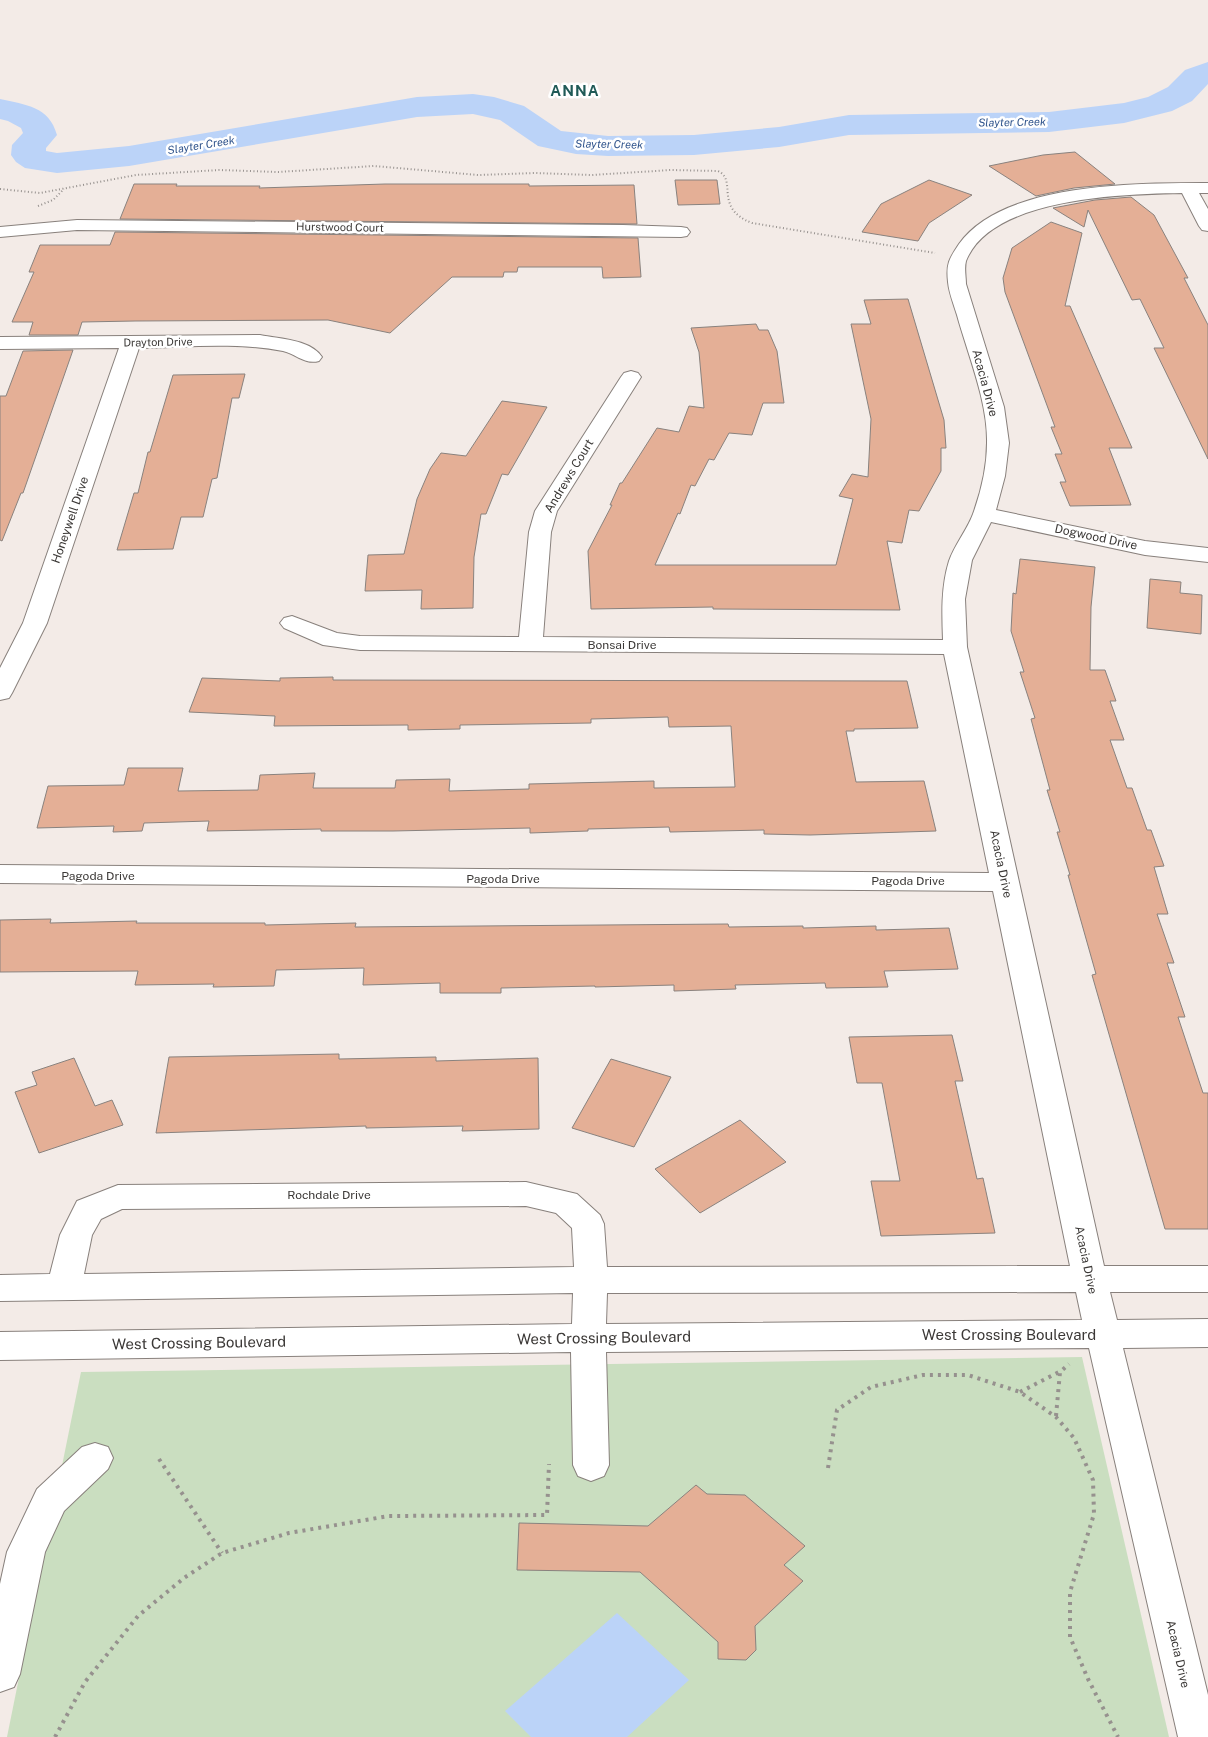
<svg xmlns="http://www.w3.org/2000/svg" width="1208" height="1737" font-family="'Public Sans',sans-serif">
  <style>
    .green { fill: #cadec0 }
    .water { fill: #bbd3f8 }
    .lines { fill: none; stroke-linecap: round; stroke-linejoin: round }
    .river { fill: #bbd3f8; fill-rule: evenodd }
    .building { fill: #e4af96; stroke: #89827e }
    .minor-casing { stroke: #88807c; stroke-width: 2 }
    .path-far1 { stroke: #96918e; stroke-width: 2; stroke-dasharray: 1 2.5; stroke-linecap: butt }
    .path { stroke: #96918e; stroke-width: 4; stroke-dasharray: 3 5; stroke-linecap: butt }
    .minor { fill: #fff; fill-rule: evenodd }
    .labels { text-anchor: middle; stroke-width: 5; stroke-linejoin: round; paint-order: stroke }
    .far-water-label { font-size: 11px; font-style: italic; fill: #30548c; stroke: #fff }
    .far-street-label { font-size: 11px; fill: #3b3836; stroke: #fff }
    .street-label { font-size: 12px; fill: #3b3836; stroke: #fff }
    .far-district-label { font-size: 15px; font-weight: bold; letter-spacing: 1px; fill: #205a57; stroke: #fff }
    .near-street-label { font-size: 15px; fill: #3b3836; stroke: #fff }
  </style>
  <rect width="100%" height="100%" fill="#f3ebe7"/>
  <path class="green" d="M1082,1357L1169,1737H7L81,1372Z"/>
  <path class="water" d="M617,1613L689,1680L627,1737H531L505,1711Z"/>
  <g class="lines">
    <path class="river" d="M1208,62V84L1192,101L1172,111L1124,123L1049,132L849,135L779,147L694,155L608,156L576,154L538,146L500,120L473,114L417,117L129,166L57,173L25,168L16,162L11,155L12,145L23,133L21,128L8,121L0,119V99C26,105 49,106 57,135L46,148V151L57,153L129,146L417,97L473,94L494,97L524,106L561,131L608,136L694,135L779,127L849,115L1049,112L1124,103L1148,97L1168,87L1185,70Z"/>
  </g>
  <path class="building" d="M1075,152L1115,184L1074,188L1036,196L989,166L1043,155Z
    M675,180H717L720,204L678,205Z
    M929,180L972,195L929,223L918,241L862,232L881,204Z
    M134,184H177L176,186H260L259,188L385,184H529V186L634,185L637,224L120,219Z
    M1131,197L1154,215L1188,278H1184L1208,325V459L1154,348H1164L1140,299L1132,300L1088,210L1084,227L1053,208L1095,200Z
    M1051,222L1082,233L1065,306H1070L1132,448H1109L1131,505L1070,506L1060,482H1066L1055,454H1062L1051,427H1055L1005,292L1003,278L1012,248Z
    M115,232L638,238L641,277L603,278L602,267H518L517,272H504L503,277H452L390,333L328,320L135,321L82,322L78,335H29L33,322H12L34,272H29L40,245H110Z
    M908,299L944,420L946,448H941V471L919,511L909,510L902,543L887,541L900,610L713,609V607L591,609L588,551L612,505H610L620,483H622L657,428L679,432L689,406L704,408L699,352L691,328L756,324L759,330H768L777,351L784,403H763L752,435L729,433L714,460L709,459L695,486L691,485L680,514L678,513L655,565H836L853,499L839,496L852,474L868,477L871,419L851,324H871L864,300Z
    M73,350L23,493H21L2,541L0,540V396H6L23,351Z
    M245,374L239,398H232L217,478L212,479L203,517H181L173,549L117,550L134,493H138L148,452H150L173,375Z
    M502,401L547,407L508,475L502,474L486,514H481L474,557L473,608L421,609L422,590L365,591L368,555L404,554L417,499L430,469L441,453L466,456Z
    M1020,559L1095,567L1091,607L1090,670H1105L1116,701H1110L1124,740H1110L1127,788H1132L1147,830H1151L1164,866L1154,867L1168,914H1157L1174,963H1167L1185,1017H1178L1203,1093H1208V1229H1165L1092,975L1096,974L1068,875H1070L1057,832H1060L1047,790H1050L1031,719L1035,718L1020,672H1024L1011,631L1013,593L1016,594Z
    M1150,579L1181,582L1180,593L1202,595L1201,634L1147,628Z
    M333,677V680L907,681L918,728L854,729V731H846L856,782L924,781L936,831L810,835L764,834V830L670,832L669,827L588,829V831L530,833V828L393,831H321V829L207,831L209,821L144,823L142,831L113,832L114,826L37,828L48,786L124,785L128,768H183L178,791L258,790L260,775L315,773L313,788H395L396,780L450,779L449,791L529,789V784L654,781V788L735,787L731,726L669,727L668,717L591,719V723L460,725V729L408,730V725L274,726L275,716L189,712L202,678L280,681V678Z
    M51,919L50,923L137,921L136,923H265V925L356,923L355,927L728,924L729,927L803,926V928L876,926V930L949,928L958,969L884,971L888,987L826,988L825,983L735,985L736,989L674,991V985L595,987V986L501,988V993H440V983L363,985L364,968L276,970L274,986L213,987L214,984L135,985L138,971L0,972V920Z
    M952,1035L963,1081H955L977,1179L983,1178L995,1233L881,1236L871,1181H900L882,1083H857L849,1037Z
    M339,1054V1059L436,1057V1061L538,1058L539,1129L462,1131L463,1126L366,1128V1126L156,1133L169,1057Z
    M74,1058L95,1106L112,1100L123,1125L39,1153L15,1092L37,1085L32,1072Z
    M611,1059L671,1077L634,1147L572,1128Z
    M740,1120L786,1162L700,1213L655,1169Z
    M696,1485L707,1494L745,1495L805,1546L784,1565L803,1581L755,1626L756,1650L746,1660L718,1659V1642L640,1572L517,1570L519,1523L648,1526Z"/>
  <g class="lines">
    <defs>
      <path id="minor" d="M1208,183V193H1199L1208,209V231L1202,230L1199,226L1182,193C1125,194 991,197 966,261C964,268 966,277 966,284L1004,407L1009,443L1005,476L996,510L1145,541L1208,548V562L1145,555L991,522L972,560L965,599L967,647L1104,1266H1208V1292H1110L1117,1320L1208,1319V1347L1123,1348L1208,1695V1737H1178L1089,1348L606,1352L609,1465L604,1476L591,1481L578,1476L573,1465L571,1352L0,1360V1332L572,1324L573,1293L0,1301V1275L50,1274L60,1235L77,1201L118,1185L526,1182L577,1194L600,1215L604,1224L607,1267L1070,1266L993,891L0,883V865L989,873L944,654L360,650L323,645L284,628L280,623L284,618L292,616L337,633L360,636L519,637L529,532L535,511L621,377L624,373L631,371L638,373L641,377L557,511L551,532L543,637L943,640C942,613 941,587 949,561C955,544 967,530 973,514C981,492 987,466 987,443C988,402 968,355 957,315C954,305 949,293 948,282C946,264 949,259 959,244C1003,182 1139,183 1208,183ZM526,1206L556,1213L572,1228L574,1267L84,1274L92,1235L101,1219L122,1209ZM1076,1292L1082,1320L606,1324L607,1293Z
        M77,220L623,225L681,227L687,228L690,232L687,236L681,237L77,230L0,237V227Z
        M260,335C279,339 310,339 322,357L319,361C305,365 296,354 283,351C236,342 187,347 139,348L47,623L12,693L9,698L0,700V668L23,623L119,348L0,349V337Z
        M95,1443L108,1447L113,1458L108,1469L64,1511L45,1552L20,1674L14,1687L0,1692V1584L7,1552L37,1489L82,1447Z"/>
    </defs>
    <use href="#minor" class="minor-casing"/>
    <path class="path-far1" d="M0,189L40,193L136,175L219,170L278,172L374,166L478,175L536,173L592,175L671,170L718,171C738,180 713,208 752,223L935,253
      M38,206L53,200L64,189"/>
    <path class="path" d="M1020,1392L1059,1372
      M1056,1416L1060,1372L1069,1364
      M159,1459L222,1553
      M828,1468L837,1410L871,1387L923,1375H968L1020,1392L1056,1417L1074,1438L1093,1480L1094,1514L1070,1592V1637L1088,1679L1118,1737
      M55,1737L85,1682L138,1616L184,1578L222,1553L289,1533L389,1516L547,1515L549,1464"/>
    <use href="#minor" class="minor"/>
  </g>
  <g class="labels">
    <g class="far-water-label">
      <text transform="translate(1012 122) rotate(-1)" y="4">Slayter Creek</text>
      <text transform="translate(609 144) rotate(1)" y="4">Slayter Creek</text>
      <text transform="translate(201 145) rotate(-9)" y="4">Slayter Creek</text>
    </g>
    <g class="far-street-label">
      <text transform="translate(340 227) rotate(1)" y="4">Hurstwood Court</text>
      <text transform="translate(158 342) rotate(-1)" y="4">Drayton Drive</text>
    </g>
    <g class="street-label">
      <text transform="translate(985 383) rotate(75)" y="4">Acacia Drive</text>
      <text transform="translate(569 476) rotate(-59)" y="4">Andrews Court</text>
      <text transform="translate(70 520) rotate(-71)" y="4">Honeywell Drive</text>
      <text transform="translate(1096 537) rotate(12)" y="4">Dogwood Drive</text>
      <text x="622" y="649">Bonsai Drive</text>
      <text transform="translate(1001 864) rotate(78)" y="4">Acacia Drive</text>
      <text x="98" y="880">Pagoda Drive</text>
      <text x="503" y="883">Pagoda Drive</text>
      <text x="908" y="885">Pagoda Drive</text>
      <text x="329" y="1199">Rochdale Drive</text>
      <text transform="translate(1086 1260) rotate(78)" y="4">Acacia Drive</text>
      <text transform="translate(1178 1654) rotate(77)" y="4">Acacia Drive</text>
    </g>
    <g class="far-district-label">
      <text x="575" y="96">ANNA</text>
    </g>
    <g class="near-street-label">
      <text x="1009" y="1340">West Crossing Boulevard</text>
      <text transform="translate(604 1338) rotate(-1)" y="5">West Crossing Boulevard</text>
      <text transform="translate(199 1343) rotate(-1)" y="5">West Crossing Boulevard</text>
    </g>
  </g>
</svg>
